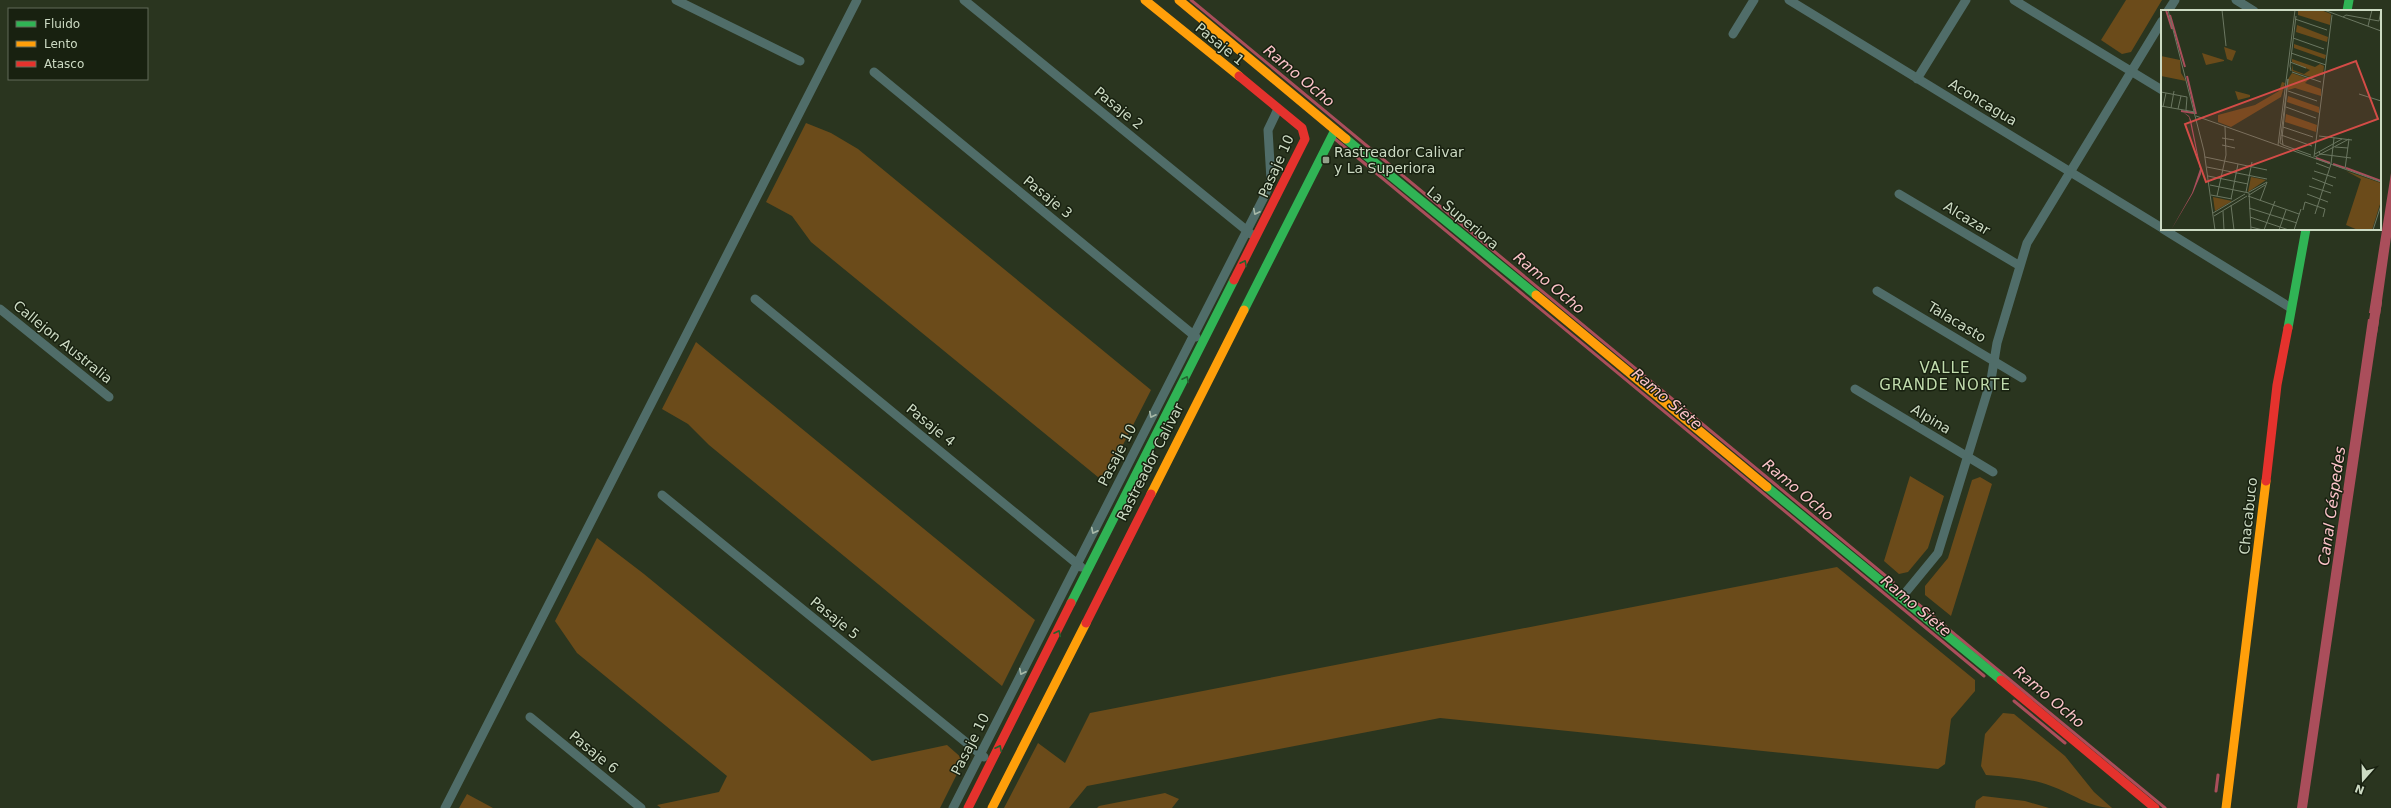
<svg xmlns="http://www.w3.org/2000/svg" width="2391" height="808" font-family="'DejaVu Sans',sans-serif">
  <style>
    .green { fill: #6b4b1a }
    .water { fill: #aa4e5b }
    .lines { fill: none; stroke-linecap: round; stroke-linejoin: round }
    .stream { stroke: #aa4e5b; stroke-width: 3 }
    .canal { stroke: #aa4e5b; stroke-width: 10 }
    .street { stroke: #506d69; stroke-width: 9 }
    .fast { stroke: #30b455; stroke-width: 9 }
    .slow { stroke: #ff9f0a; stroke-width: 9 }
    .jam { stroke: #e5322d; stroke-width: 9 }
    .oneway { stroke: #a7b9a8 }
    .oneway2 { stroke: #23632f }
    .poi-dot { fill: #93a08a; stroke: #182110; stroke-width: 1.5 }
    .labels { text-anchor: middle; stroke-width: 3; stroke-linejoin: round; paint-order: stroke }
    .street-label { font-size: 14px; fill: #ccdac3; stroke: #182110 }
    .poi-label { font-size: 14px; fill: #ccdac3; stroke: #182110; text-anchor: start }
    .water-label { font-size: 15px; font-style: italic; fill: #fcc3c9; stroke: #182110 }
    .neighbourhood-label { font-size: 15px; letter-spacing: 1px; fill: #c1dcad; stroke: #182110 }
    .inset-river { fill: none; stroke: #aa4e5b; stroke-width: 2 }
    .inset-road { fill: none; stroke: #6b7761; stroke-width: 1 }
    .view { fill: #d44c47; fill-opacity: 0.15; stroke: #d44c47; stroke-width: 2 }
    .inset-edge { fill: none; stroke: #ccdac3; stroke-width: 2 }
  </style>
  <rect width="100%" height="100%" fill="#2a351f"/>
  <path class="green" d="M2126,0H2162L2131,52L2122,54L2101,40Z
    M806,123L831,133L858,149L1151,390L1104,482L811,242L792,216L766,202Z
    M696,342L1035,620L1002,686L709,445L688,424L662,409Z
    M1910,476L1944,496L1928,548L1908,572L1899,574L1884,561Z
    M1980,477L1992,484L1951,616L1925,595V586L1948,558L1972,480Z
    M597,538L644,574L872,761L947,745L964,760L940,808H661L657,805L719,792L727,776L577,653L555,621Z
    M1837,567L1975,680V691L1951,719L1945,764L1938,769L1440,718L1087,786L1069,808H1004L1038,743L1065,763L1090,713Z
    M2003,713L2014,714L2065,756L2094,792L2112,808C2090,808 2072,793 2051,786C2030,778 2008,777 1986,775L1981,766L1985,734Z
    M1165,793L1179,799L1172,808H1097L1099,806Z
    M467,794L493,808H459Z
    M1983,796L2025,801L2049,808H1975L1976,801Z"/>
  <path class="water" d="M2391,173V237L2380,315L2369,313Z
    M2368,319L2379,321L2307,808H2297Z"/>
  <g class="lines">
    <path class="stream" d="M1191,0L1893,582
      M1335,139L1984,676
      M1918,604L2165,808
      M2014,701L2065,743
      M2216,791L2218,775"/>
    <path class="canal" d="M2372,333L2377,302"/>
    <path class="street" d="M676,0L800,61
      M964,0L1251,234
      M1789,0L2162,228
      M2014,0L2162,90
      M2236,0L2254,11
      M2168,11L2175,0
      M1733,34L1754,0
      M874,72L1196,337
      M1917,79L1966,0
      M1899,194L2020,266
      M2163,229L2291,308
      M1877,291L2022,378
      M755,299L1081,567
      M0,309L109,397
      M1855,389L1993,472
      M662,495L984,757
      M1901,598L1938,553L1991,380L1997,343L2027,243L2162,21
      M530,717L641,808
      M445,808L857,0
      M953,808L1263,199L1271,180L1268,130L1278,109"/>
    <path class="fast" d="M2347,11L2349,0
      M1346,139L1536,295
      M1244,310L1335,130
      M2288,328L2306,229
      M1767,487L2001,680
      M1071,603L1234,280"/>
    <path class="slow" d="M1145,0L1239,76
      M1179,0L1346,139
      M1536,295L1767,487
      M1151,494L1244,310
      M992,808L1086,623
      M2226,808L2266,481"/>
    <path class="jam" d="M1234,280L1305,139L1302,128L1239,76
      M2266,481L2277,385L2288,328
      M1086,623L1151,494
      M2001,680L2155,808
      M968,808L1071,603"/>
  </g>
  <defs><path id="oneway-chevron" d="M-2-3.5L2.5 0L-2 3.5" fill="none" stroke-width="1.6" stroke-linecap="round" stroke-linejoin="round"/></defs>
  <g class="oneway">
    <use href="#oneway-chevron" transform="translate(1256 212) rotate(117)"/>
    <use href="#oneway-chevron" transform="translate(1152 415) rotate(117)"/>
    <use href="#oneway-chevron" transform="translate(1094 531) rotate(117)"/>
    <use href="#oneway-chevron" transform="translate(1022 672) rotate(117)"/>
  </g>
  <g class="oneway2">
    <use href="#oneway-chevron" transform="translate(1244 263) rotate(-63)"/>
    <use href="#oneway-chevron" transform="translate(1186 379) rotate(-63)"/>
    <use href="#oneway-chevron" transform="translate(1058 633) rotate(-63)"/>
    <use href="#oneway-chevron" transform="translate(999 748) rotate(-63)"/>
  </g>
  <rect class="poi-dot" x="1322" y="156" width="8" height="8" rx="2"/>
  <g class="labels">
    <g class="street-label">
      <text transform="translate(1220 44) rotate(39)" y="5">Pasaje 1</text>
      <text transform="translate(1983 102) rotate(31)" y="5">Aconcagua</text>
      <text transform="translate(1119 108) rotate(39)" y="5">Pasaje 2</text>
      <text transform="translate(1276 166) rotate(-66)" y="5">Pasaje 10</text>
      <text transform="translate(1048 197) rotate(39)" y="5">Pasaje 3</text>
      <text transform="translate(1463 218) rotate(40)" y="5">La Superiora</text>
      <text transform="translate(1967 218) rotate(31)" y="5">Alcazar</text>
      <text transform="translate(1957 322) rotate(31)" y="5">Talacasto</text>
      <text transform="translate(63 342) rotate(39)" y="5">Callejon Australia</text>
      <text transform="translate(1931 419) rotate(31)" y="5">Alpina</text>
      <text transform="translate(931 425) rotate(39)" y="5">Pasaje 4</text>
      <text transform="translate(1117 455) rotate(-63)" y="5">Pasaje 10</text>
      <text transform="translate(1150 462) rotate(-63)" y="5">Rastreador Calivar</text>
      <text transform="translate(2248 516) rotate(-84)" y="5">Chacabuco</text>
      <text transform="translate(835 618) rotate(39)" y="5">Pasaje 5</text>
      <text transform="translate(970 744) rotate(-63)" y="5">Pasaje 10</text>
      <text transform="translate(594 752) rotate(39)" y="5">Pasaje 6</text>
    </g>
    <g class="poi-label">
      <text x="1334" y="157">Rastreador Calivar<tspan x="1334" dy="16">y La Superiora</tspan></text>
    </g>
    <g class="water-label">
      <text transform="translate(1299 76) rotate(40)" y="5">Ramo Ocho</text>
      <text transform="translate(1549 283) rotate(40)" y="5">Ramo Ocho</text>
      <text transform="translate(1667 399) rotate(40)" y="5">Ramo Siete</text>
      <text transform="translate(1798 490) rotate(40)" y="5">Ramo Ocho</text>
      <text transform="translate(2332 506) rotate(-82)" y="5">Canal Céspedes</text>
      <text transform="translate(1916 606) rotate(40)" y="5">Ramo Siete</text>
      <text transform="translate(2049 697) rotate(40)" y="5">Ramo Ocho</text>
    </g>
    <g class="neighbourhood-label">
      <text x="1945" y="373">VALLE<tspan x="1945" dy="17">GRANDE NORTE</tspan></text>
    </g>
  </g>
  <g transform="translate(2161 10)">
    <rect width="220" height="220" fill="#2a351f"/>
    <path d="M137,0H160L170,4L169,15L137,5ZM136,15L167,27L166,32L135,22ZM133,34L165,45L164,49L133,38ZM63,37L75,41L71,51L66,49ZM41,43L63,50V51L45,55ZM0,46L19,50L20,63L25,71L0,66ZM131,49L154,57L159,54L163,56L162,65L157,64L152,68L131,61V54L132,60L143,64L149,60L131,52ZM131,63L148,69L144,73L160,79V86L134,78L127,80V69ZM121,72L124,73L120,87L70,117L57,112V105L94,95L118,81ZM74,81L89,85V87L77,90ZM127,86L158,97V103L126,92ZM125,104L156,115L155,122L124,112ZM185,161L220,173V191L211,220H197L185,215L200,169ZM90,167L105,170L87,182ZM52,187L71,191L54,201Z" fill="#6b4b1a"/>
    <path d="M0,97L22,102L28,106L30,110L40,160V164L32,183L10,220L31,183L39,159L28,107L22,102Z" fill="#aa4e5b"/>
    <path class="inset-river" d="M5,0L11,19M9,5L24,57M26,66L35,104M20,101L33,103M155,148L169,153M172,154L184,158M185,158L220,171"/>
    <path class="inset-road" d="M7,0L43,141L54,220M61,0L65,36M163,0L220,21M182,7L185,5L218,11L220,0M134,9L166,20M207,16L211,0M132,28L163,39M130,43L165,55M129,52L145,58M130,61L129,56L135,6M131,62L160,72M127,69L121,128L122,135L119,133ZM127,81L156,91M0,82L26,87L25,100M198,84L220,91M0,96L34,102M2,97L5,83M125,97L155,108M10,98L13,81M17,99L20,86M35,106L220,172M122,117L152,127M120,125L151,136M158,126L191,130M61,128L73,130M61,135L74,138M117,135L134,0M122,135L150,145M174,137L187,138M158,141L159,144L190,148M154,144L181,129M44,147L106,160M153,147L171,5M154,147L188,129M155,153L168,158M46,157L106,169M184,159L188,129M153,161L175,168M47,166L87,174M151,168L172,176M49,175L88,183L90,220M148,176L170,183M85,182L91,152M88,182L106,172M146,184L167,192M50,185L71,189M88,185L104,175M56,186L65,145L64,116M87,186L138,204M70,189L77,154M99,191L106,172M70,195L73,220M88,198L136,213M142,200L144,192L164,199L162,207M62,201L63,220M52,203L84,184M154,204L170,154L173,128M53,206L86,186M89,207L128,220M90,217L102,220M103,220L114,191M118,220L125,200M133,220L140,199M212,220L220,195"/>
    <path class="view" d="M195,51L217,109L45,172L24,114Z"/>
    <rect width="220" height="220" class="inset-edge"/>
  </g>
  <rect x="8" y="8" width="140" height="72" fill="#182110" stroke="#606b58"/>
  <rect x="16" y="21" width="20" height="6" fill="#30b455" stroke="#606b58"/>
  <text x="44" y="28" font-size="12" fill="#ccdac3">Fluido</text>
  <rect x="16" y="41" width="20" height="6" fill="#ff9f0a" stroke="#606b58"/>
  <text x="44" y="48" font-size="12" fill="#ccdac3">Lento</text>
  <rect x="16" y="61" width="20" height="6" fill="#e5322d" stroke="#606b58"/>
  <text x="44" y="68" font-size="12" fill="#ccdac3">Atasco</text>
  <g transform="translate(2363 780) rotate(200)" stroke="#182110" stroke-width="3" paint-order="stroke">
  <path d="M0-3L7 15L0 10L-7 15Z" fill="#ccdac3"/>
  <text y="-6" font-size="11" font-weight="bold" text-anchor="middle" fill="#ccdac3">N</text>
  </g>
</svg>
